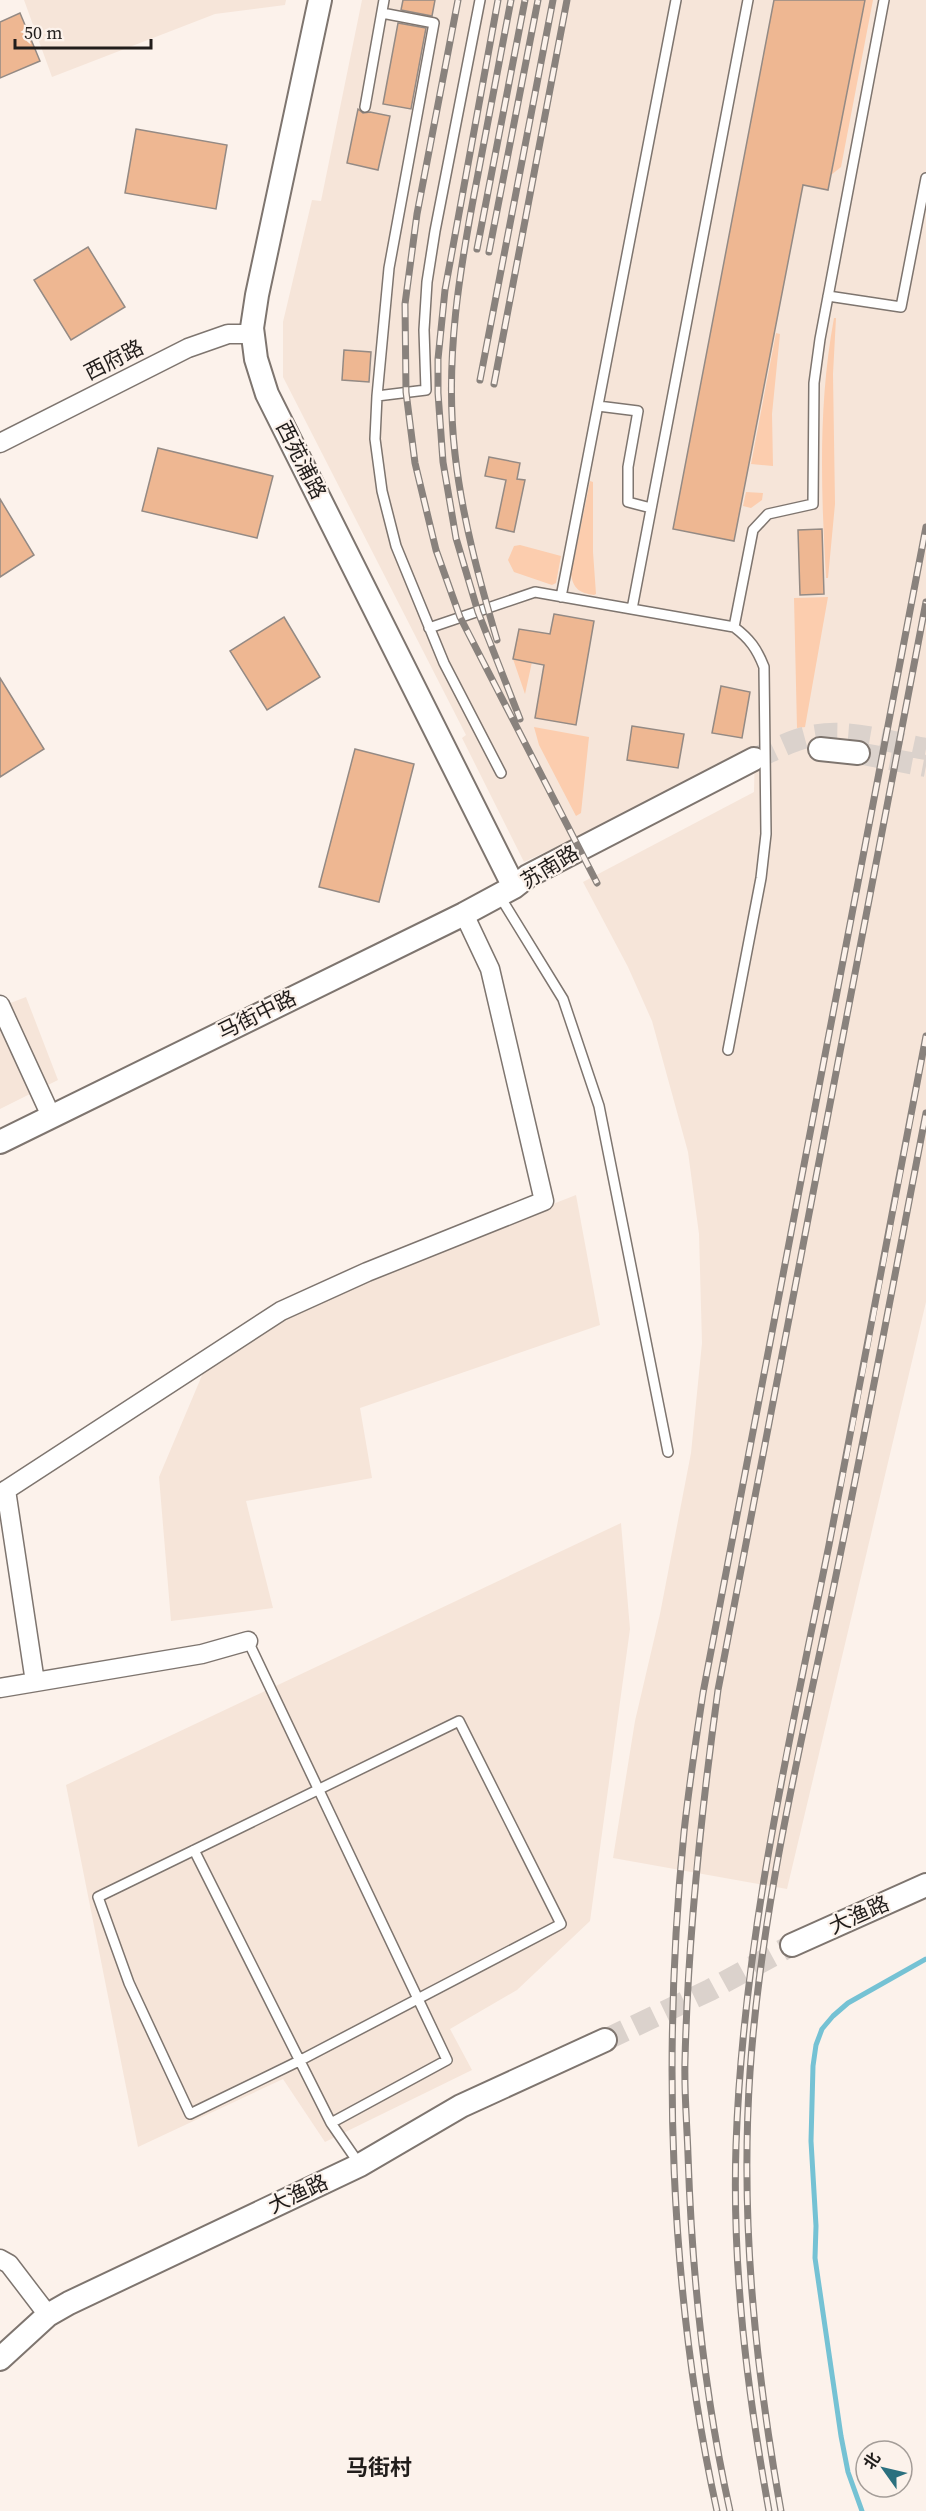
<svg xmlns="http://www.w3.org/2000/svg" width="926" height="2511" font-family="'Source Serif 4','Noto Sans SC',serif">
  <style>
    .built { fill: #f6e5d9 }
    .green { fill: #fccdae }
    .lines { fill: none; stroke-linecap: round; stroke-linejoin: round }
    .stream { stroke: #75c2d4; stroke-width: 5 }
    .building { fill: #eeb792; stroke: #948a84; stroke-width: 1.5 }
    .tertiary-tunnel { stroke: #dbd2cc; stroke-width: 22; stroke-dasharray: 22 11; stroke-linecap: butt }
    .service-casing { stroke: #7e756f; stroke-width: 12 }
    .minor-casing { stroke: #7e756f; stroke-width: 21 }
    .tertiary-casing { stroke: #7e756f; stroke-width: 26 }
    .service { stroke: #fff; stroke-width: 9 }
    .minor { stroke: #fff; stroke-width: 18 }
    .tertiary { stroke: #fff; stroke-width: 22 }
    .rail-casing { stroke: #89827d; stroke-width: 7 }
    .rail { stroke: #fcf2eb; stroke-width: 4.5; stroke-dasharray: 14; stroke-linecap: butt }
    .labels { text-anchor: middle; stroke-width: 4.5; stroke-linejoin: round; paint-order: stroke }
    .street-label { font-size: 21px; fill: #211d1b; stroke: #fcf2eb }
    .neighbourhood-label { font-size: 22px; font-weight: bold; fill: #211d1b; stroke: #fcf2eb }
  </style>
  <rect width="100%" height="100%" fill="#fcf2eb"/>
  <path class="built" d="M24,0H286L285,5L215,14L52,77Z
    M362,0H926V1302L787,1889L613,1858L635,1721L660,1614L691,1453L702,1343L699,1234L688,1152L652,1021L628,967L583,882L754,792L755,749L630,813L524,862L462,738L466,735L283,377V322L312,200L321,201Z
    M26,997L58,1080L0,1109V1007Z
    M576,1195L600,1325L360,1408L372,1478L246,1501L273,1608L171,1621L159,1477L203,1373L295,1314L406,1261Z
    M621,1523L630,1629L590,1921L517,1990L450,2029L472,2070L325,2142L283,2079L138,2147L66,1785Z"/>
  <path class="green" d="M865,0H873L841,167L831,175Z
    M834,318H836L833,374L835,504L828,578H826C821,492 818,404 834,318Z
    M776,333L780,334L772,414L773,466L751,464Z
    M590,481L593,482V552L596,594L594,595C580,593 573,589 571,574Z
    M746,492L763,493L762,500L751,508L743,506Z
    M520,545L561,556L556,583L552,585L514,572L508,560L514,546Z
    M828,597L805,727L797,728L794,598Z
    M513,659L532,662L525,694Z
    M534,727L589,737L581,813L576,816L539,745Z"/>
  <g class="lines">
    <path class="stream" d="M862,2511L848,2472L841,2436L815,2258L816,2226L811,2141L813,2066L816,2045L822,2029L833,2016L848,2003L926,1959"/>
  </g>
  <path class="building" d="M403,0H435L432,16L401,10Z
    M774,0H865L828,190L803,185L734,541L673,529Z
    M20,13L40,61L0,78V22Z
    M398,23L426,28L411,109L383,104Z
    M358,109L363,113L370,112L390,116L378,170L347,163Z
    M136,129L227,145L216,209L125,193Z
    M88,247L125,307L71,340L34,280Z
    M344,350L371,352L369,382L342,380Z
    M158,448L273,476L257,538L142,511Z
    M489,457L520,463L517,479L525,480L514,532L496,528L506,480L485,476Z
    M0,499L34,555L0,577Z
    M822,529L824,594L800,595L798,530Z
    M554,614L594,621L576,725L535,718L544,665L513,659L519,629L550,634Z
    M284,617L320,677L267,710L230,651Z
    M0,678L44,749L0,777Z
    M721,686L750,692L742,738L712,733Z
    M632,726L684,734L678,768L627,760Z
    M355,749L414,764L379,902L319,887Z"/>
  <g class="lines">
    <path class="tertiary-tunnel" d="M858,753L926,766
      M754,759C768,753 782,745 797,740C839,725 884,741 926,749
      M605,2040L710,1990L792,1945"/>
    <defs>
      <path id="service" d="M382,13L434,23L389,268L377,396L375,439L382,491L396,546L444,663L501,773
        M365,107L384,0
        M828,296L901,307L926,178
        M377,396L426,390L424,330L427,282L435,231L480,0
        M598,406L638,411L628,467V502L651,508
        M561,597L676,0
        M632,609L748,0
        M734,627L753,530L768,514L813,504L814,383L820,339L884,0
        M429,628L535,592L734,627C750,639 757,649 764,667L766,834L761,878L728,1050
        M499,895L563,999L599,1106L668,1452
        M248,1641L447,2060L331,2123
        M459,1721L561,1924L299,2061L190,2114L129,1983L98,1897Z
        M194,1850L331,2123L360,2165"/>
      <path id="minor" d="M0,443L188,348L228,334H253
        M0,1005L51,1116
        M6,1490L35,1682
        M0,1494L281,1311L367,1272L544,1201L490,969L464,914
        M0,1688L202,1654L248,1641
        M0,2259L9,2264L48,2315"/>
      <path id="tertiary" d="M320,0L257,295L252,328L256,359L267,394L514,887
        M820,749L858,753
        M0,1142L464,914L514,887L528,876L754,759
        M792,1945L926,1885
        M0,2359L48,2315L69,2303L360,2165L461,2106L605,2040"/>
    </defs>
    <use href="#service" class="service-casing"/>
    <use href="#minor" class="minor-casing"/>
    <use href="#tertiary" class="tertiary-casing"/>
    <use href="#service" class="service"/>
    <use href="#minor" class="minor"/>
    <use href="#tertiary" class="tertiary"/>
    <defs>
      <path id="rail" d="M458,0L417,214L405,304L406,392L415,463L436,550L460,617L597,883
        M498,0L445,290L438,359V393L443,462L456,538L478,612L520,719
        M477,249L525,0
        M489,252L538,0
        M480,380L553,0
        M494,384L567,0
        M497,640C479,579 462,517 455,454C444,359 460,267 478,174C489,116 500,58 511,0
        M717,2511C669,2293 662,2054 684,1832C689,1786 696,1739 703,1693L926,527
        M730,2511C704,2394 692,2275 688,2155C687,2124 684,2092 685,2060C688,1936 701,1813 718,1690L926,602
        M769,2511C747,2390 732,2268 736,2145C743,1942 789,1743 829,1545C863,1375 894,1205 926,1036
        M781,2511C755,2365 740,2220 750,2072C761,1911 799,1753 832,1595C865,1435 895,1274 926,1113"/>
    </defs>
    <use href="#rail" class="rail-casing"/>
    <use href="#rail" class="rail"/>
  </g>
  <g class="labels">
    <g class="street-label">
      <text transform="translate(114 360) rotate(-27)" y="7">西府路</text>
      <text transform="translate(301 460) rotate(63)" y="7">西苑浦路</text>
      <text transform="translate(550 867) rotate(-31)" y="7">苏南路</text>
      <text transform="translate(257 1015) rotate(-26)" y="7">马街中路</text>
      <text transform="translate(859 1915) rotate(-24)" y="7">大渔路</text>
      <text transform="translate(298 2194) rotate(-25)" y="7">大渔路</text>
    </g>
    <g class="neighbourhood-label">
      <text x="379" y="2475">马街村</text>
    </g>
  </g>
  <g transform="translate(884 2469) rotate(304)"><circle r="28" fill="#fcf2eb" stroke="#a49d98" stroke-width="1.5"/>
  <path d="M0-4.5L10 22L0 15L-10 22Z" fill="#2b707f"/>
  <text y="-9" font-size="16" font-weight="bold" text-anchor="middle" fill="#211d1b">北</text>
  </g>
  <path d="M15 39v9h136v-9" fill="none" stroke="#211d1b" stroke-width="3"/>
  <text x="24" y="39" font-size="18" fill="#211d1b" stroke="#fcf2eb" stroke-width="4.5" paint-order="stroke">50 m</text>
</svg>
